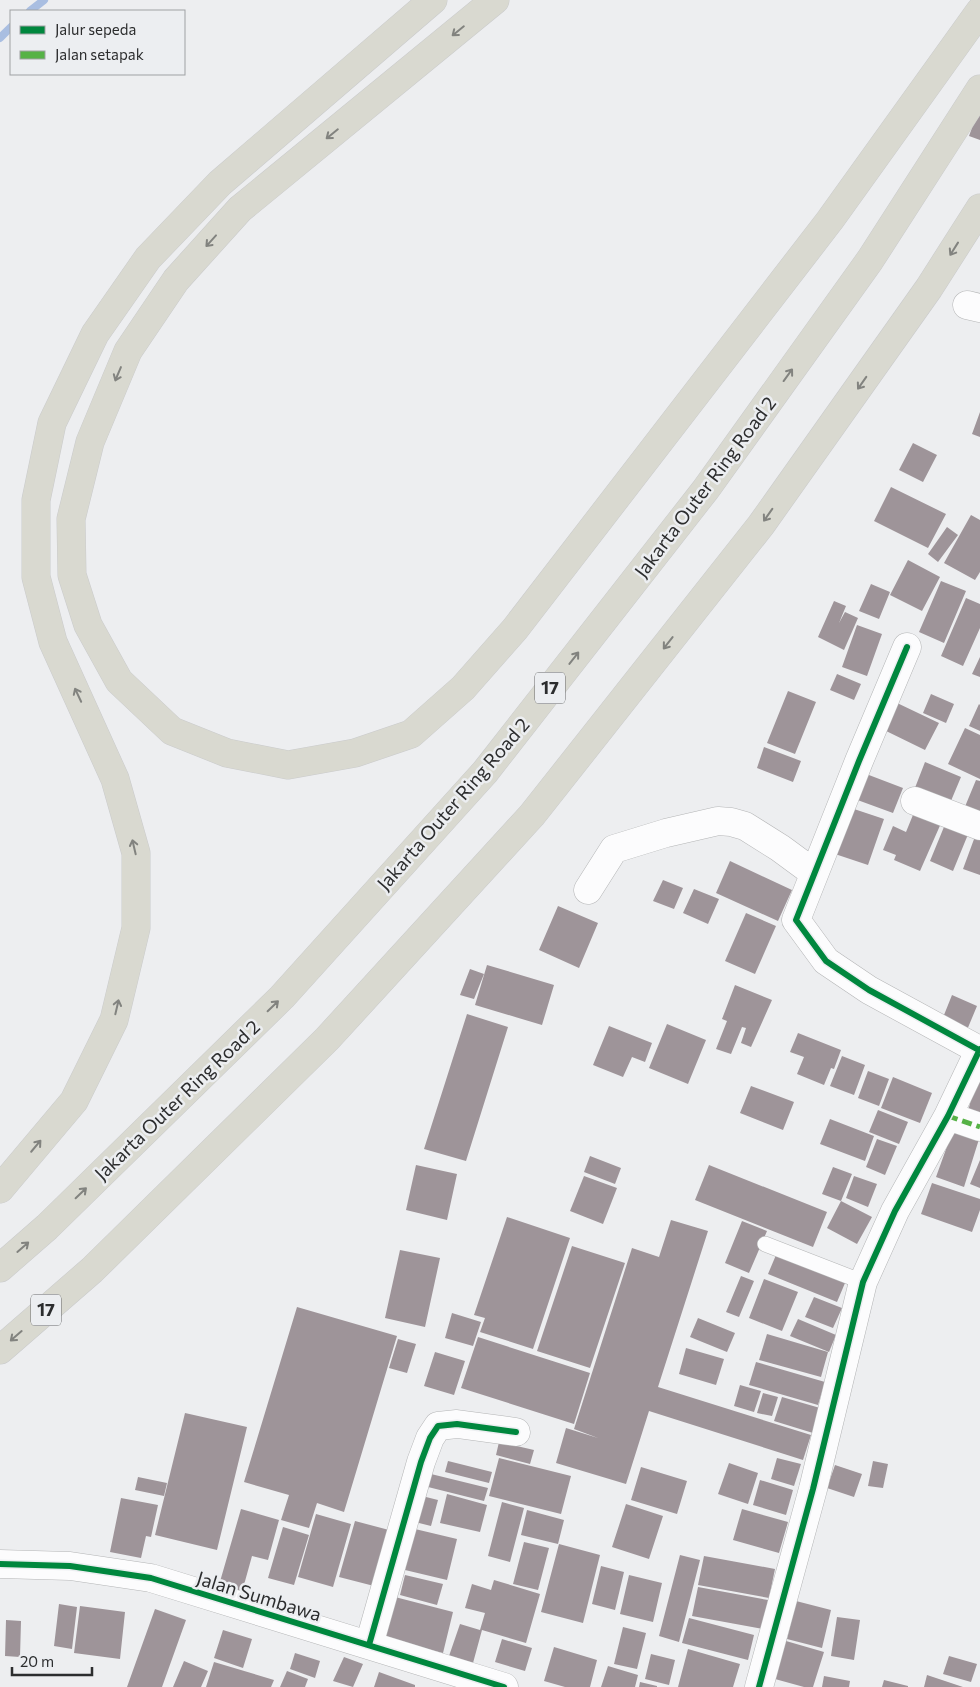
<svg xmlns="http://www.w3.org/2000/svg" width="980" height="1687" font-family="Commissioner,sans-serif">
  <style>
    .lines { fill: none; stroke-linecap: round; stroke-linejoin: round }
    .stream { stroke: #a9bee1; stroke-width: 8 }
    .building { fill: #9e9499 }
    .lane-casing { stroke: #b4b5b6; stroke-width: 16 }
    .street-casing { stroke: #b4b5b6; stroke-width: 29 }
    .highway-casing { stroke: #cacbcc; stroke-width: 29 }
    .lane { stroke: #fcfcfd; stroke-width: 15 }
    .street { stroke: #fcfcfd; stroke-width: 28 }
    .highway { stroke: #d9d9d0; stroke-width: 28 }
    .quiet { stroke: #56b246; stroke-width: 5; stroke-dasharray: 10 5; stroke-linecap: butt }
    .cycleway-casing { stroke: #eceef1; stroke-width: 9 }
    .cycleway { stroke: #00873e; stroke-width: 6 }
    .oneway { stroke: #82837f }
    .labels { text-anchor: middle; stroke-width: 5; stroke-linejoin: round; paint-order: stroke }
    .shield { fill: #eceef1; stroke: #666768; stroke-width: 1 }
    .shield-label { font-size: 18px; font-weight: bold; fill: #2c2d2e }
    .street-label { font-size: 19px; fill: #2c2d2e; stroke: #eceef1 }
  </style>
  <rect width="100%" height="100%" fill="#edeef0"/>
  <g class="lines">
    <path class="stream" d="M30,11L44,0
      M0,38L11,27"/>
  </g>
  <path class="building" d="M980,106V140L969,136Z
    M980,412V437L972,434Z
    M913,443L937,455L923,482L899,470Z
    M891,487L946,514L928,548L874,521Z
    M971,515L980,520V572L975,580L944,563Z
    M947,527L958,535L938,562L928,554Z
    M908,560L940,577L922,611L890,595Z
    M941,581L966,591L944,643L919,632Z
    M871,584L890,592L879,619L859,611Z
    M966,598L980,604V628L963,666L941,656Z
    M834,601L846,606L839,623L845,612L858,618L844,650L818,637Z
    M857,625L882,634L867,676L842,667Z
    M980,657V677L972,674Z
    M837,674L861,684L854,700L830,690Z
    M788,691L816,702L795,754L767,743Z
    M931,694L954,704L946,723L923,713Z
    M895,702L939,723L925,750L882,729Z
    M979,704L980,705V731L969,726Z
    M965,728L980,735V779L948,764Z
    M764,747L801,761L793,782L757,768Z
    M925,762L961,777L948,808L913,793Z
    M861,772L903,788L893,813L852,798Z
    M976,780L980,781V816L964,809Z
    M848,807L884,819L868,865L832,853Z
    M915,810L942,821L920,871L894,860L896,855L883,850L893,826L906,832Z
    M946,822L969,832L953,871L930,861Z
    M977,831L980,832V875L963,869Z
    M730,861L792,890L778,921L716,893Z
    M663,880L683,888L674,909L653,901Z
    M694,889L719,899L708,924L683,913Z
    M558,906L598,923L579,968L539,950Z
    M746,913L776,926L755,974L725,961Z
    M487,965L554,985L542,1025L475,1005Z
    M470,969L484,974L474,999L460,995Z
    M735,985L772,1000L751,1047L741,1043L746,1028L742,1027L731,1054L716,1049L727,1021L722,1019Z
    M952,995L977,1006L967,1030L942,1020Z
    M467,1014L508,1027L466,1161L424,1149Z
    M667,1024L706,1040L688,1084L649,1068Z
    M609,1026L652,1043L645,1062L632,1057L623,1077L593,1065Z
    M798,1033L841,1050L834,1069L831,1068L824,1085L797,1074L804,1057L790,1052Z
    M842,1056L865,1065L854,1095L830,1086Z
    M979,1070H980V1115L968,1111Z
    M868,1071L889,1079L879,1106L858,1098Z
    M893,1077L932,1093L920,1123L881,1108Z
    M751,1086L794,1102L783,1130L740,1113Z
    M878,1110L908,1122L899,1144L869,1132Z
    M830,1119L874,1136L865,1161L820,1144Z
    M954,1127L980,1136L964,1187L936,1177Z
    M877,1139L897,1146L885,1175L866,1167Z
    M590,1156L621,1168L615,1184L584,1172Z
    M980,1160V1188L970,1184Z
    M416,1165L457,1174L447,1220L406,1210Z
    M709,1165L827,1212L813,1247L695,1200Z
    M833,1167L852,1174L841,1201L822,1194Z
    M584,1176L617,1188L603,1224L570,1211Z
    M854,1176L877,1184L868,1207L846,1198Z
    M932,1183L980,1199V1210L972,1232L921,1214Z
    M841,1201L872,1217L857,1244L827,1228Z
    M507,1217L570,1238L533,1349L480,1332L485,1318L474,1315Z
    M671,1220L708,1231L658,1387L811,1435L803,1460L649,1411L626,1484L556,1463L566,1428L598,1438L574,1429L632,1248L659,1257Z
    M742,1221L767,1231L749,1273L725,1263Z
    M572,1246L625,1263L590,1368L537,1351Z
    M400,1250L440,1258L425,1327L385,1318Z
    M776,1255L845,1283L837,1302L768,1274Z
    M741,1276L754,1281L739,1317L726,1312Z
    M764,1279L798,1292L782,1331L749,1318Z
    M814,1297L842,1308L833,1328L805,1317Z
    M297,1307L397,1336L344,1512L317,1503L309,1528L281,1520L289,1495L244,1482Z
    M452,1313L481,1322L473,1346L445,1338Z
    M698,1318L735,1333L727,1352L690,1337Z
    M798,1319L836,1335L829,1352L790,1336Z
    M767,1334L828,1352L821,1377L759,1360Z
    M478,1337L590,1373L574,1424L461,1388Z
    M398,1339L416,1344L407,1373L389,1368Z
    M686,1348L724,1359L716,1385L679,1374Z
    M435,1352L465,1361L454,1395L424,1386Z
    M756,1362L825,1382L818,1405L749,1385Z
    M740,1385L761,1391L754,1412L734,1406Z
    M763,1393L778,1397L772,1416L757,1413Z
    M782,1397L820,1408L813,1433L774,1421Z
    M185,1413L247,1427L217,1550L155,1535Z
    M499,1442L534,1450L530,1464L496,1455Z
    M499,1458L571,1476L561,1514L489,1496Z
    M777,1458L801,1464L794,1486L771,1479Z
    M448,1461L492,1472L489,1483L445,1472Z
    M873,1461L888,1464L883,1488L868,1486Z
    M729,1463L758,1473L748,1504L718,1494Z
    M835,1465L862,1474L854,1497L827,1488Z
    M641,1467L687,1481L677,1514L631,1500Z
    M431,1474L488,1488L484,1501L428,1487Z
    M138,1477L167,1483L164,1496L135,1490Z
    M760,1480L793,1490L786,1515L753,1505Z
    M447,1494L487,1505L480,1532L440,1523Z
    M422,1496L438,1500L431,1526L415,1522Z
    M121,1498L158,1505L151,1537L146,1536L141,1558L110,1552Z
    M502,1502L524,1508L510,1562L488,1556Z
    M626,1504L663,1516L649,1559L612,1547Z
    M241,1509L279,1520L268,1560L252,1556L242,1592L219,1585Z
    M742,1509L788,1522L779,1553L733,1540Z
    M527,1510L564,1520L558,1544L521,1535Z
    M316,1514L351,1524L333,1587L298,1577Z
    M355,1521L389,1530L374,1586L339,1577Z
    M283,1527L309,1535L294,1585L268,1578Z
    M415,1529L457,1539L447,1580L405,1570Z
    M524,1542L549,1548L538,1590L513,1584Z
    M559,1544L600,1555L583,1623L541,1612Z
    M680,1555L700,1560L679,1642L659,1636Z
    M704,1556L775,1569L769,1598L698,1585Z
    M601,1566L624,1572L615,1610L592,1604Z
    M405,1575L443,1584L437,1605L400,1595Z
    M629,1575L662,1583L653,1622L620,1614Z
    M494,1580L540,1594L526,1643L482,1630L473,1663L449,1656L460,1624L480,1630L485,1613L465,1608L472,1584L491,1590Z
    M698,1587L768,1600L763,1629L692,1616Z
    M395,1597L453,1612L443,1653L384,1639Z
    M796,1601L831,1610L822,1648L787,1639Z
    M59,1604L77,1607L72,1649L54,1646Z
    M80,1606L125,1612L120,1659L74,1653Z
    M155,1609L186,1620L162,1687H127Z
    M837,1617L860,1620L854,1660L831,1656Z
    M689,1618L754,1635L748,1660L682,1643Z
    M6,1620L21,1621L20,1657L5,1656Z
    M623,1627L646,1633L637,1669L614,1664Z
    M223,1630L252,1639L243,1668L214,1658Z
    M502,1639L532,1648L525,1671L495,1662Z
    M786,1641L824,1652L813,1687H804L775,1679Z
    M554,1647L597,1660L590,1687H565L544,1681Z
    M688,1649L740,1664L733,1687H678Z
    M295,1653L320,1661L315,1678L290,1669Z
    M651,1654L675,1660L669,1685L645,1679Z
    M949,1656L977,1664L971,1682L943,1674Z
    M344,1657L363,1664L353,1687L333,1681Z
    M184,1661L208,1671L201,1687H173Z
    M214,1662L274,1680L271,1687H206Z
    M608,1666L638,1675L635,1687H601Z
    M287,1671L308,1679L305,1687H280Z
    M379,1672L415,1685V1687H374Z
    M927,1675L963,1687H924Z
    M824,1676L850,1681L849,1687H822Z
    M884,1680L908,1686V1687H882Z
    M640,1682L657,1686V1687H639Z"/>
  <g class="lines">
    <defs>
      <path id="lane" d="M765,1244L863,1282"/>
      <path id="street" d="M967,305L980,308
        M907,647L859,761L796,920L826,961L869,990L979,1050
        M915,801L980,826
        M588,890L614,849L666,833L718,821L731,822L745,826L780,848L814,873
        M948,1116L980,1127
        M0,1564L70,1566L151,1578L504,1687
        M369,1645L421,1462L430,1438L438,1426L457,1424L516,1432
        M759,1687L813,1489L863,1282L895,1211L948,1116L980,1049"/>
      <path id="highway" d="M495,0L240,209L176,280L128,351L90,442L71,519L72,575L88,625L119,681L172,731L227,753L288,765L355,753L411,734L463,688L515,629L830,220L980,11
        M0,1189L74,1101L114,1020L136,928V853L115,779L53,642L36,577V500L52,423L95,334L148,258L220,183L433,0
        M0,1268L47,1227L282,997L485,772L706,489L870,260L980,89
        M0,1350L92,1270L327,1039L532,815L761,525L929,288L980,208"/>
    </defs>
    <use href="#lane" class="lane-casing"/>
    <use href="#street" class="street-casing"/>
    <use href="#highway" class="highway-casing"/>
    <use href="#lane" class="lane"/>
    <use href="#street" class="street"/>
    <use href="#highway" class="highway"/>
    <path class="quiet" d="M948,1116L980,1127"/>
    <defs>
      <path id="cycleway" d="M907,647L859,761L796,920L826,961L869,990L979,1050
        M0,1564L70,1566L151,1578L504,1687
        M369,1645L421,1462L430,1438L438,1426L457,1424L516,1432
        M759,1687L813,1489L863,1282L895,1211L948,1116L980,1049"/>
    </defs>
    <use href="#cycleway" class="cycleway-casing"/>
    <use href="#cycleway" class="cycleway"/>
  </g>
  <defs><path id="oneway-shaft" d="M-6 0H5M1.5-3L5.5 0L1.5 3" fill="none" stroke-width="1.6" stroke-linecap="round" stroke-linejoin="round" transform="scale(1.25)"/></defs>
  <g class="oneway">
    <use href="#oneway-shaft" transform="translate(458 31) rotate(141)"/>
    <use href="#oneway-shaft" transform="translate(332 134) rotate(141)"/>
    <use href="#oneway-shaft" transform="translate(211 241) rotate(132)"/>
    <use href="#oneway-shaft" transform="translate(954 249) rotate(122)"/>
    <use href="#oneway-shaft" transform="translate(118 374) rotate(113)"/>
    <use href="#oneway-shaft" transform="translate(788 375) rotate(-54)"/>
    <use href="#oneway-shaft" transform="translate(862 383) rotate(125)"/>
    <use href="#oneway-shaft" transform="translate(768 515) rotate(125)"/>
    <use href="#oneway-shaft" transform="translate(668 643) rotate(128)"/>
    <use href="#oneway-shaft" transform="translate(574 658) rotate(-52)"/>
    <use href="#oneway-shaft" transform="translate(78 695) rotate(-115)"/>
    <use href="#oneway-shaft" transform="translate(134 847) rotate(-103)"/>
    <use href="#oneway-shaft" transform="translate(273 1006) rotate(-44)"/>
    <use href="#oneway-shaft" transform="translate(117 1007) rotate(-77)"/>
    <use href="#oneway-shaft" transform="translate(36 1146) rotate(-50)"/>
    <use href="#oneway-shaft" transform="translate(81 1193) rotate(-44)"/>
    <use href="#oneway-shaft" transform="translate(23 1247) rotate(-41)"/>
    <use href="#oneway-shaft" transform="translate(16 1336) rotate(139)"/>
  </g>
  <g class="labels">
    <g class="shield">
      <rect x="535" y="672.5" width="30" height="31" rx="4"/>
      <rect x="31" y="1294.5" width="30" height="31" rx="4"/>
    </g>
    <g class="shield-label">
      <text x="550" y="694">17</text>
      <text x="46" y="1316">17</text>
    </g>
    <g class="street-label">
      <text transform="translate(705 487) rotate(-53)" y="7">Jakarta Outer Ring Road 2</text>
      <text transform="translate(453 804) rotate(-49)" y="7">Jakarta Outer Ring Road 2</text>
      <text transform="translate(177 1100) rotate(-44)" y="7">Jakarta Outer Ring Road 2</text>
      <text transform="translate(259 1596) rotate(17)" y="7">Jalan Sumbawa</text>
    </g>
  </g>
  <rect x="10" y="10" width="175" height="65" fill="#eceef1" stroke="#9fa1a3"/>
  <rect x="20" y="26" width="25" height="8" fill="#00873e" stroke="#9fa1a3"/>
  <text x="55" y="35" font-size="15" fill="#2c2d2e">Jalur sepeda</text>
  <rect x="20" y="51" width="25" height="8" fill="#56b246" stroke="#9fa1a3"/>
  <text x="55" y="60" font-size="15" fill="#2c2d2e">Jalan setapak</text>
  <path d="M12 1667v8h80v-8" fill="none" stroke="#2c2d2e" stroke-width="2.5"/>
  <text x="20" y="1667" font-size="15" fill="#2c2d2e" stroke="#eceef1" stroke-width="4" paint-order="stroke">20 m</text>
</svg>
